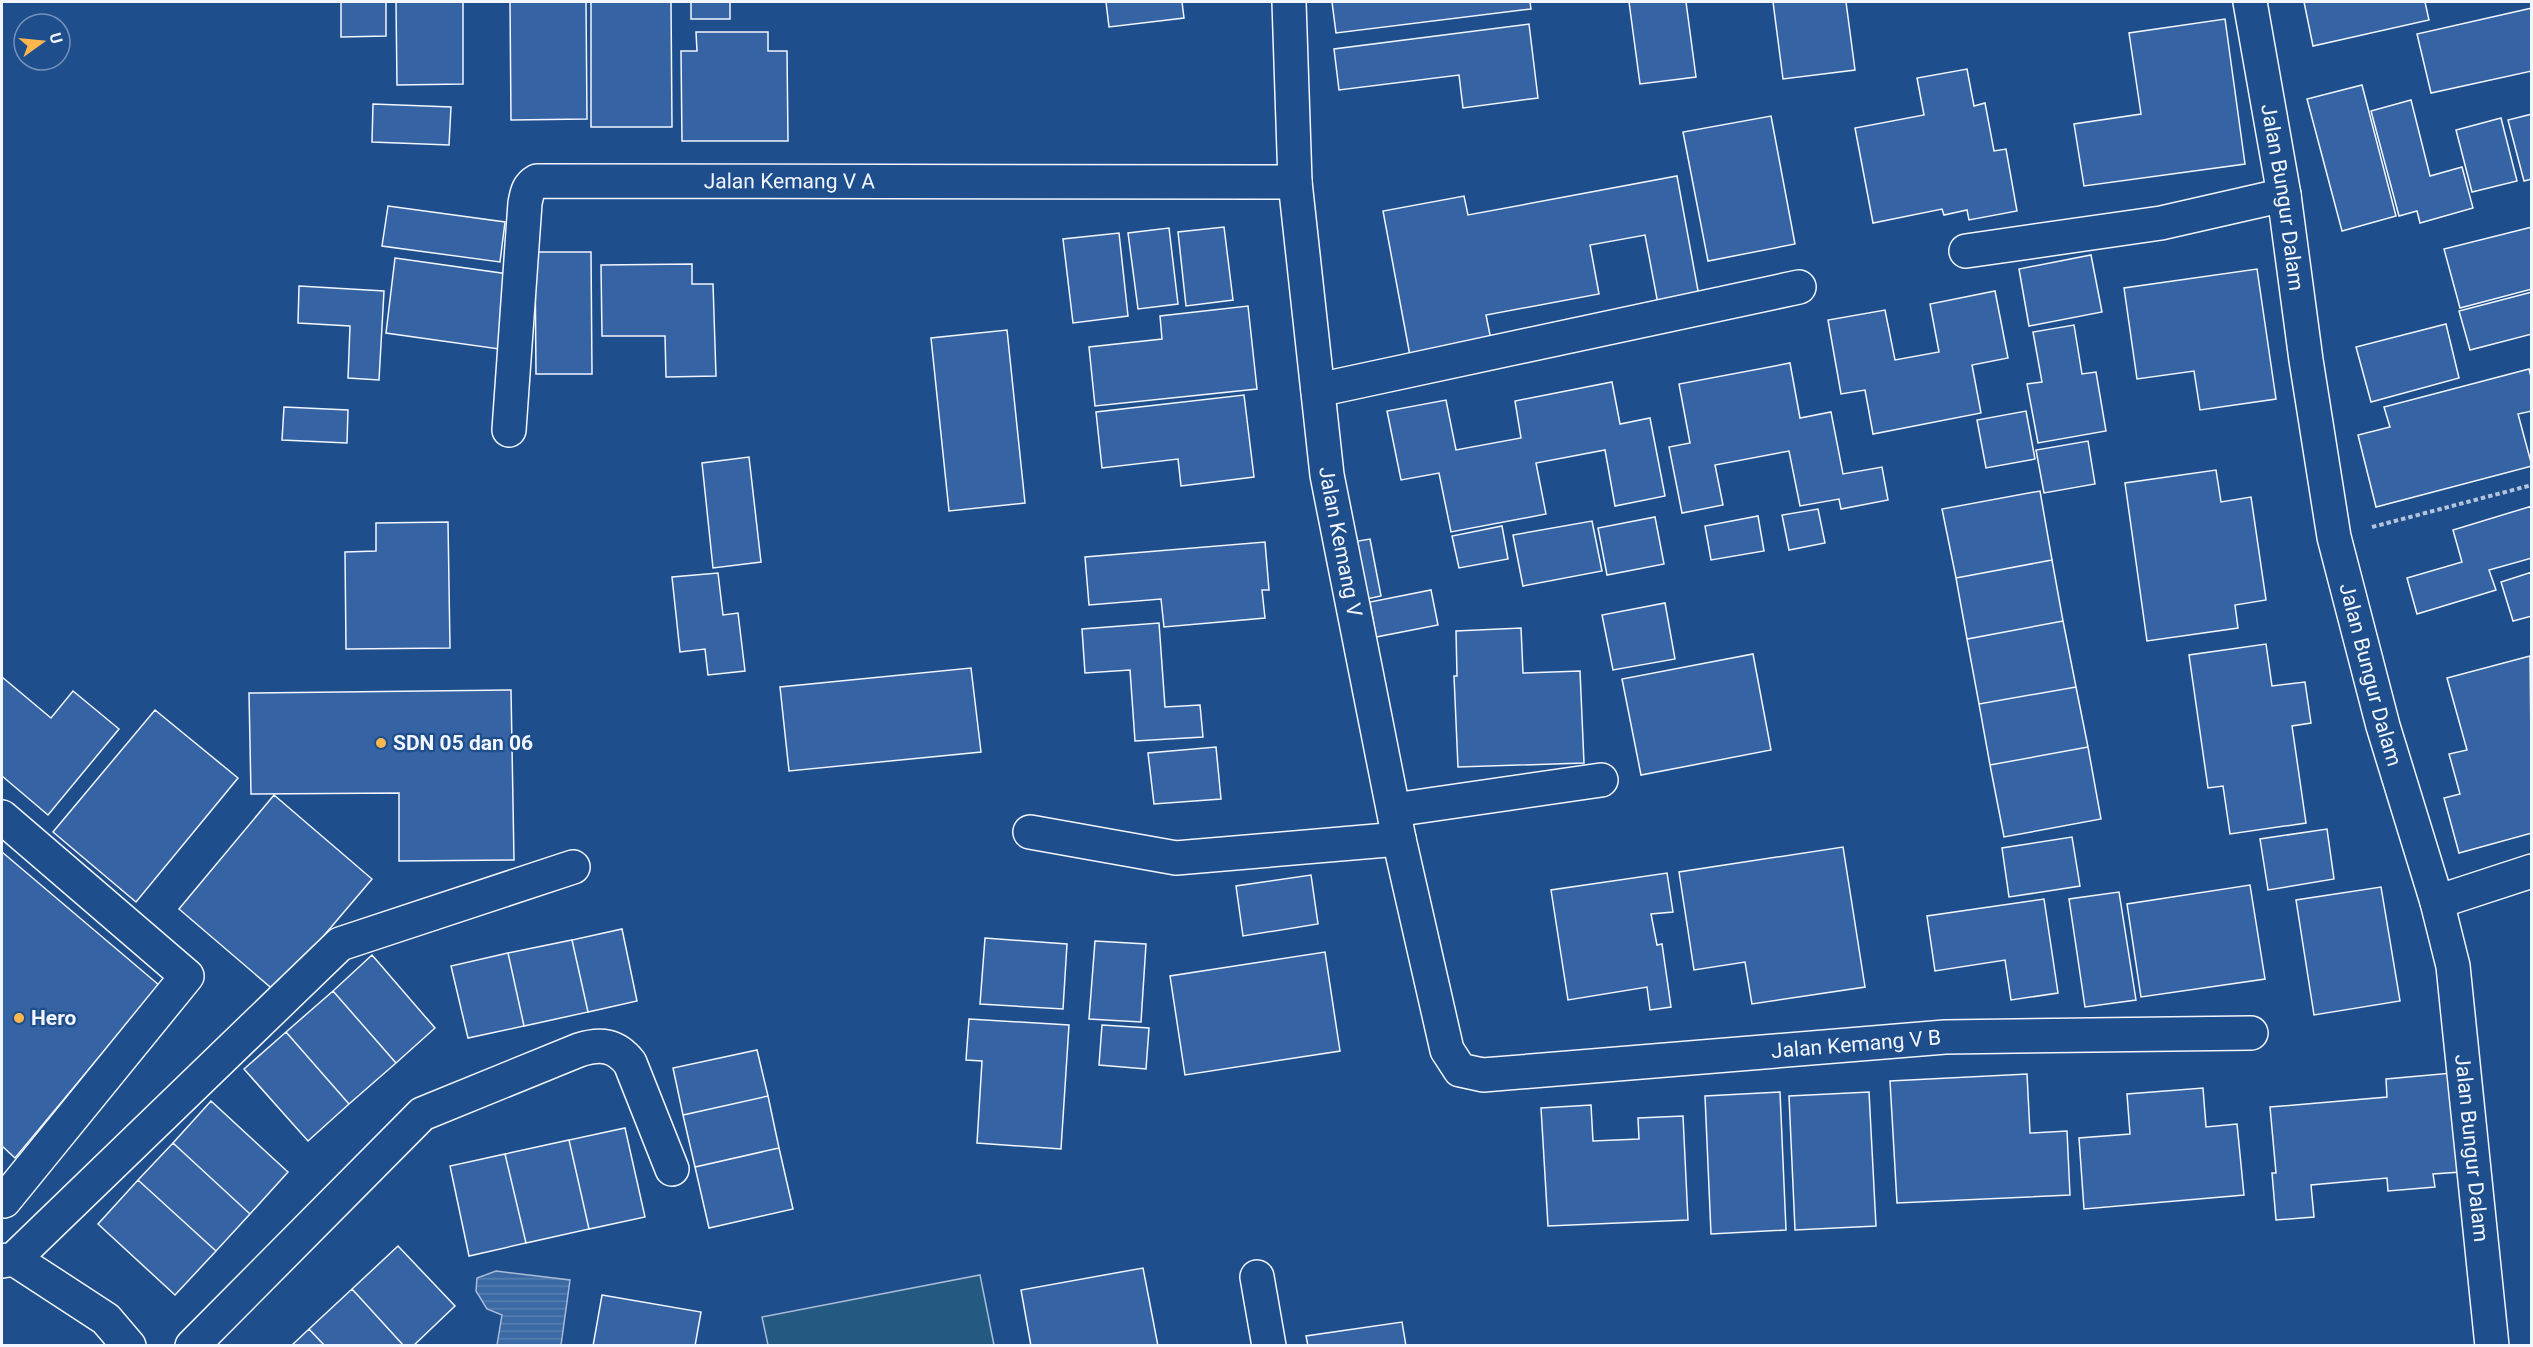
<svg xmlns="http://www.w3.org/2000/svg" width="2533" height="1347" font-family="Roboto,sans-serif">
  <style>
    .garden { fill: #245a82; stroke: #a8bbd7; stroke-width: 1.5 }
    .water { fill: url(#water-rules); stroke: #a8bbd7; stroke-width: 1.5 }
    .building { fill: #3563a3; stroke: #f2f6ff; stroke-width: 1.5 }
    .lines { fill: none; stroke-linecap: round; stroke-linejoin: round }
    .minor-casing { stroke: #f2f6ff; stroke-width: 36 }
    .path { stroke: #b3c4dc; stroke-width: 4; stroke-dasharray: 4.5 3; stroke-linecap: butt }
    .minor { stroke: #1f4e8c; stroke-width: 33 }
    .poi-dot { fill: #ffb74d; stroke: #1f4e8c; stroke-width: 2 }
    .labels { text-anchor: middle; stroke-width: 4.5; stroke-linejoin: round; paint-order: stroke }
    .street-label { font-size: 21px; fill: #f2f6ff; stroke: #1f4e8c }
    .poi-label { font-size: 21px; font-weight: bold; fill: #f2f6ff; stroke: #1f4e8c; text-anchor: start }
  </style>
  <defs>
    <pattern id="water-rules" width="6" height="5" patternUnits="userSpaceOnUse" patternTransform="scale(1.5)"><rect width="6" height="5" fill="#3b69a3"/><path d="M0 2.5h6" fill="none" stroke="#587fb1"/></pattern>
  </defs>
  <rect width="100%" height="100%" fill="#1f4e8c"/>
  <path class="garden" d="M980,1275L994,1345H768L762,1317Z"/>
  <path class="water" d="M496,1271L570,1280L561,1345H497L502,1315L487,1309L476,1291L477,1278Z"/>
  <path class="building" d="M341,2H386V36L341,37Z
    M396,2H463V84L397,85Z
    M510,2H586L587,119L511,120Z
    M591,2H671L672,127H591Z
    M691,2H730V19H691Z
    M1106,2H1182L1184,18L1109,27Z
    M1332,2H1530L1531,9L1336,33Z
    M1629,2H1686L1696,77L1640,84Z
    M1773,2H1846L1855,70L1783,79Z
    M2304,2H2425L2429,20L2313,46Z
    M2532,8V71L2431,93L2417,34Z
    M2225,19L2245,164L2084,186L2074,124L2141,114L2129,33Z
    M1529,24L1538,98L1463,108L1459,75L1339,90L1334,49Z
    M696,32H768V51H787L788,141H682L681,51H697Z
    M1967,69L1974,106L1985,103L1994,151L2006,149L2017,211L1969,220L1967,210L1944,215L1942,209L1873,223L1855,128L1924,115L1917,78Z
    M2362,85L2396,216L2342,231L2307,99Z
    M2411,100L2430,176L2462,167L2473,208L2420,223L2417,211L2399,216L2371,111Z
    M373,104L451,107L449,145L372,142Z
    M2532,114V179L2524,181L2508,120Z
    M1771,116L1795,244L1708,261L1683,132Z
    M2501,118L2517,181L2472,192L2456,130Z
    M1677,176L1699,296L1658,304L1645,235L1590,245L1599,294L1486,315L1492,345L1411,361L1383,211L1464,196L1468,215Z
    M388,206L505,222L500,262L382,246Z
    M1224,227L1233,300L1186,306L1178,232Z
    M2532,227V289L2460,308L2444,249Z
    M1169,228L1178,304L1138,309L1128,233Z
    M1119,233L1128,316L1073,323L1063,239Z
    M535,252H591L592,374H536Z
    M2091,255L2102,312L2029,326L2019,269Z
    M395,258L508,274L499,349L386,333Z
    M692,264V284H713L716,376L666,377L665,336H602L601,265Z
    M2257,269L2276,399L2200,410L2194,371L2137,379L2124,288Z
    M299,286L384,291L379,380L348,378L350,326L298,323Z
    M1995,291L2008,358L1972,365L1981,413L1873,434L1865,390L1841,394L1828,320L1885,310L1895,360L1939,352L1930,304Z
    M2532,292V334L2470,350L2459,311Z
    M1248,306L1257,389L1095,406L1089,347L1162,339L1160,316Z
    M2446,324L2459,378L2371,402L2356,347Z
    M2074,325L2082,374L2096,372L2106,431L2038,443L2027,384L2042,382L2033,332Z
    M1007,330L1025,503L949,511L931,338Z
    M1790,363L1800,418L1831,412L1843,474L1882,467L1888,500L1841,509L1839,499L1800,506L1789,451L1715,465L1723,505L1682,513L1669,447L1690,443L1679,384Z
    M2529,369L2532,381V411L2518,414L2532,466L2376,507L2358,435L2390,427L2384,407Z
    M1612,382L1620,424L1650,418L1665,496L1615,506L1605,450L1536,463L1546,514L1451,532L1439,473L1401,480L1387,411L1446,400L1456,450L1521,438L1515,401Z
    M1244,395L1254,477L1181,486L1178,459L1102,468L1096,412Z
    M284,407L348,410L347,443L282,440Z
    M2026,411L2035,459L1986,468L1977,420Z
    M2088,441L2095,484L2044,493L2036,450Z
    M749,457L761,562L713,568L702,463Z
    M2216,470L2221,502L2251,497L2266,600L2235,605L2238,628L2147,641L2125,483Z
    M2040,491L2052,560L1956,578L1942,509Z
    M2532,506V558L2489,570L2496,590L2417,614L2407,578L2462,562L2453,530Z
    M1818,509L1825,543L1789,550L1782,515Z
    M1758,516L1764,551L1711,560L1705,526Z
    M1655,517L1664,564L1607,575L1598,528Z
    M1592,521L1602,571L1523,586L1513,535Z
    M448,522L450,648L346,649L345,552L376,551V523Z
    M1502,526L1508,559L1459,568L1452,536Z
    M1370,539L1381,596L1357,601L1346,543Z
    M1265,542L1269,590H1262L1265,618L1164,627L1161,599L1089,605L1085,557Z
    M2052,560L2063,621L1967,639L1956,578Z
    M2532,572V616L2513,621L2501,582Z
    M718,573L723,615L738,613L745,671L708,675L705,649L680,652L672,577Z
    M1431,590L1438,625L1376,637L1370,602Z
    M1665,603L1675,659L1613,670L1602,615Z
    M2063,621L2076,687L1979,704L1967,639Z
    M1159,623L1165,707L1200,705L1203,737L1135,741L1130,670L1085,673L1082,629Z
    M1521,628L1523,673L1580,671L1584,763L1458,767L1454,676H1457L1456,631Z
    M2266,644L2272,686L2305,682L2311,723L2292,726L2306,823L2230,834L2223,786L2208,788L2189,655Z
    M1753,654L1771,750L1641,775L1622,679Z
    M2530,656L2532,833L2459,853L2444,798L2460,794L2449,754L2467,750L2447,678Z
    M971,668L981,752L789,771L780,687Z
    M2,677L51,718L73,691L119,729L48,815L2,776Z
    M2076,687L2088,747L1990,765L1979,704Z
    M511,690L514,860L399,861V793L251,794L249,693Z
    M155,710L238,778L136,902L53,832Z
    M1216,747L1221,799L1154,804L1148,753Z
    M2088,747L2101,819L2004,837L1990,765Z
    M274,795L372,879L276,992L179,909Z
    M2327,829L2334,879L2268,890L2260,839Z
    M2072,837L2080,886L2009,897L2002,848Z
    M1843,847L1865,987L1752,1004L1745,962L1694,970L1679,872Z
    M2,852L159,985L15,1158L2,1146Z
    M1667,873L1673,912L1651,914L1657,945L1662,944L1671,1007L1650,1010L1647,987L1568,1000L1551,890Z
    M1311,875L1318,924L1243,936L1236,886Z
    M2250,885L2265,979L2141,997L2127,904Z
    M2381,887L2400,1001L2314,1015L2296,900Z
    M2119,892L2136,1000L2085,1007L2069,899Z
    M2044,899L2058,993L2011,1000L2005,960L1935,971L1927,916Z
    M622,929L637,1001L588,1012L572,940Z
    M985,938L1067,944L1063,1009L980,1004Z
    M572,940L588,1012L524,1026L508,953Z
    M1095,941L1146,944L1141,1022L1089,1019Z
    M1325,952L1340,1051L1185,1075L1170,976Z
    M508,953L524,1026L468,1038L451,966Z
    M372,955L435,1028L396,1063L333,991Z
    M333,991L396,1063L349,1104L286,1032Z
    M969,1019L1069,1025L1061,1149L977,1143L982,1061L966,1060Z
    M1102,1025L1149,1028L1146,1069L1099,1065Z
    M286,1032L349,1104L308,1141L244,1069Z
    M757,1050L768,1096L683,1115L673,1068Z
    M2452,1073L2461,1172L2433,1174L2435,1187L2388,1191L2387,1178L2311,1185L2314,1217L2276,1220L2272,1173H2276L2270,1107L2387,1097L2386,1079Z
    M2027,1074L2030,1133L2067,1131L2070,1195L1897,1203L1890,1081Z
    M2203,1088L2206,1127L2237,1124L2244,1195L2084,1209L2079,1138L2130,1134L2127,1094Z
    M1780,1092L1786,1230L1711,1234L1705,1096Z
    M1869,1092L1876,1226L1795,1230L1789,1096Z
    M768,1096L779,1148L695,1167L683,1115Z
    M211,1101L288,1172L250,1214L173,1143Z
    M1591,1105L1593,1141L1639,1139L1638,1118L1683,1116L1688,1220L1548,1226L1541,1108Z
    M625,1128L645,1217L589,1229L569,1140Z
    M569,1140L589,1229L526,1243L505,1154Z
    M173,1143L250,1214L216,1251L138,1180Z
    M779,1148L793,1209L709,1228L695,1167Z
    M505,1154L526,1243L469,1256L450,1166Z
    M138,1180L216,1251L175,1295L98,1224Z
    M398,1246L455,1306L413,1346H404L352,1289Z
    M1143,1268L1158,1346H1031L1021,1290Z
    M352,1289L404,1346H325L309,1329Z
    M602,1295L701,1312L695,1346H593Z
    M1402,1322L1406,1346H1308L1306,1336Z
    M309,1329L325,1346H291Z"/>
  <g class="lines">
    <defs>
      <g id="minor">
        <path id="s1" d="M1289,2L1295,182L1327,475L1399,839L1447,1050L1460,1070L1483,1075L1945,1037L2251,1033"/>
        <path id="s2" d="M2250,2L2284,195L2306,360L2334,537L2383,726L2437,902L2453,966L2492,1346"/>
        <path d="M1966,251L2161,223L2284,195"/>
        <path d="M1318,390L1799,287"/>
        <path id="s3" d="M509,430L525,203C527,193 528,186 537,181L1295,182"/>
        <path d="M1394,810L1601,780"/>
        <path d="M2,817L187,976L4,1201L2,1199"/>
        <path d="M1030,832L1176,858L1399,839"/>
        <path d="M2437,902L2532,871"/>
        <path d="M14,1259L106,1319L129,1346"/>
        <path d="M2,1261L14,1259L340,944L573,867"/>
        <path d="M1257,1277L1269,1346"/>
        <path d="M192,1346L422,1114L579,1050C601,1043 616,1045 630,1063L672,1169"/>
      </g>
    </defs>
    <use href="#minor" class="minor-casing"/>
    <path class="path" d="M2372,527L2532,485"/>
    <use href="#minor" class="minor"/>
  </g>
  <g class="poi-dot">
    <circle cx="381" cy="743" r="6"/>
    <circle cx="19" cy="1018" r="6"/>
  </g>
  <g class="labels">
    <g class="street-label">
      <text dy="7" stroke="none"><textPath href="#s3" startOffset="506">Jalan Kemang V A</textPath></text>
      <text dy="7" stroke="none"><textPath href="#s2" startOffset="198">Jalan Bungur Dalam</textPath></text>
      <text dy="7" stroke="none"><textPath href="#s1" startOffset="543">Jalan Kemang V</textPath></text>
      <text dy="7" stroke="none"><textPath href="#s2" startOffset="684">Jalan Bungur Dalam</textPath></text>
      <text dy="7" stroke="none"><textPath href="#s1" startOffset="1484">Jalan Kemang V B</textPath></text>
      <text dy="7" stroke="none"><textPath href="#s2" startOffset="1170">Jalan Bungur Dalam</textPath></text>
    </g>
    <g class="poi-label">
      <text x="393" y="750">SDN 05 dan 06</text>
      <text x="31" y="1025">Hero</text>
    </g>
  </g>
  <rect width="2533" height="1347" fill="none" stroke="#f2f6ff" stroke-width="6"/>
  <g transform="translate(42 42) rotate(75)"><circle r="28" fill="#1f4e8c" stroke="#7391ba" stroke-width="1.5"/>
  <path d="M0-4.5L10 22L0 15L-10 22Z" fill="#ffb74d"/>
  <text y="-9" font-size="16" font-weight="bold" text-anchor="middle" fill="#f2f6ff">U</text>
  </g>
</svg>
